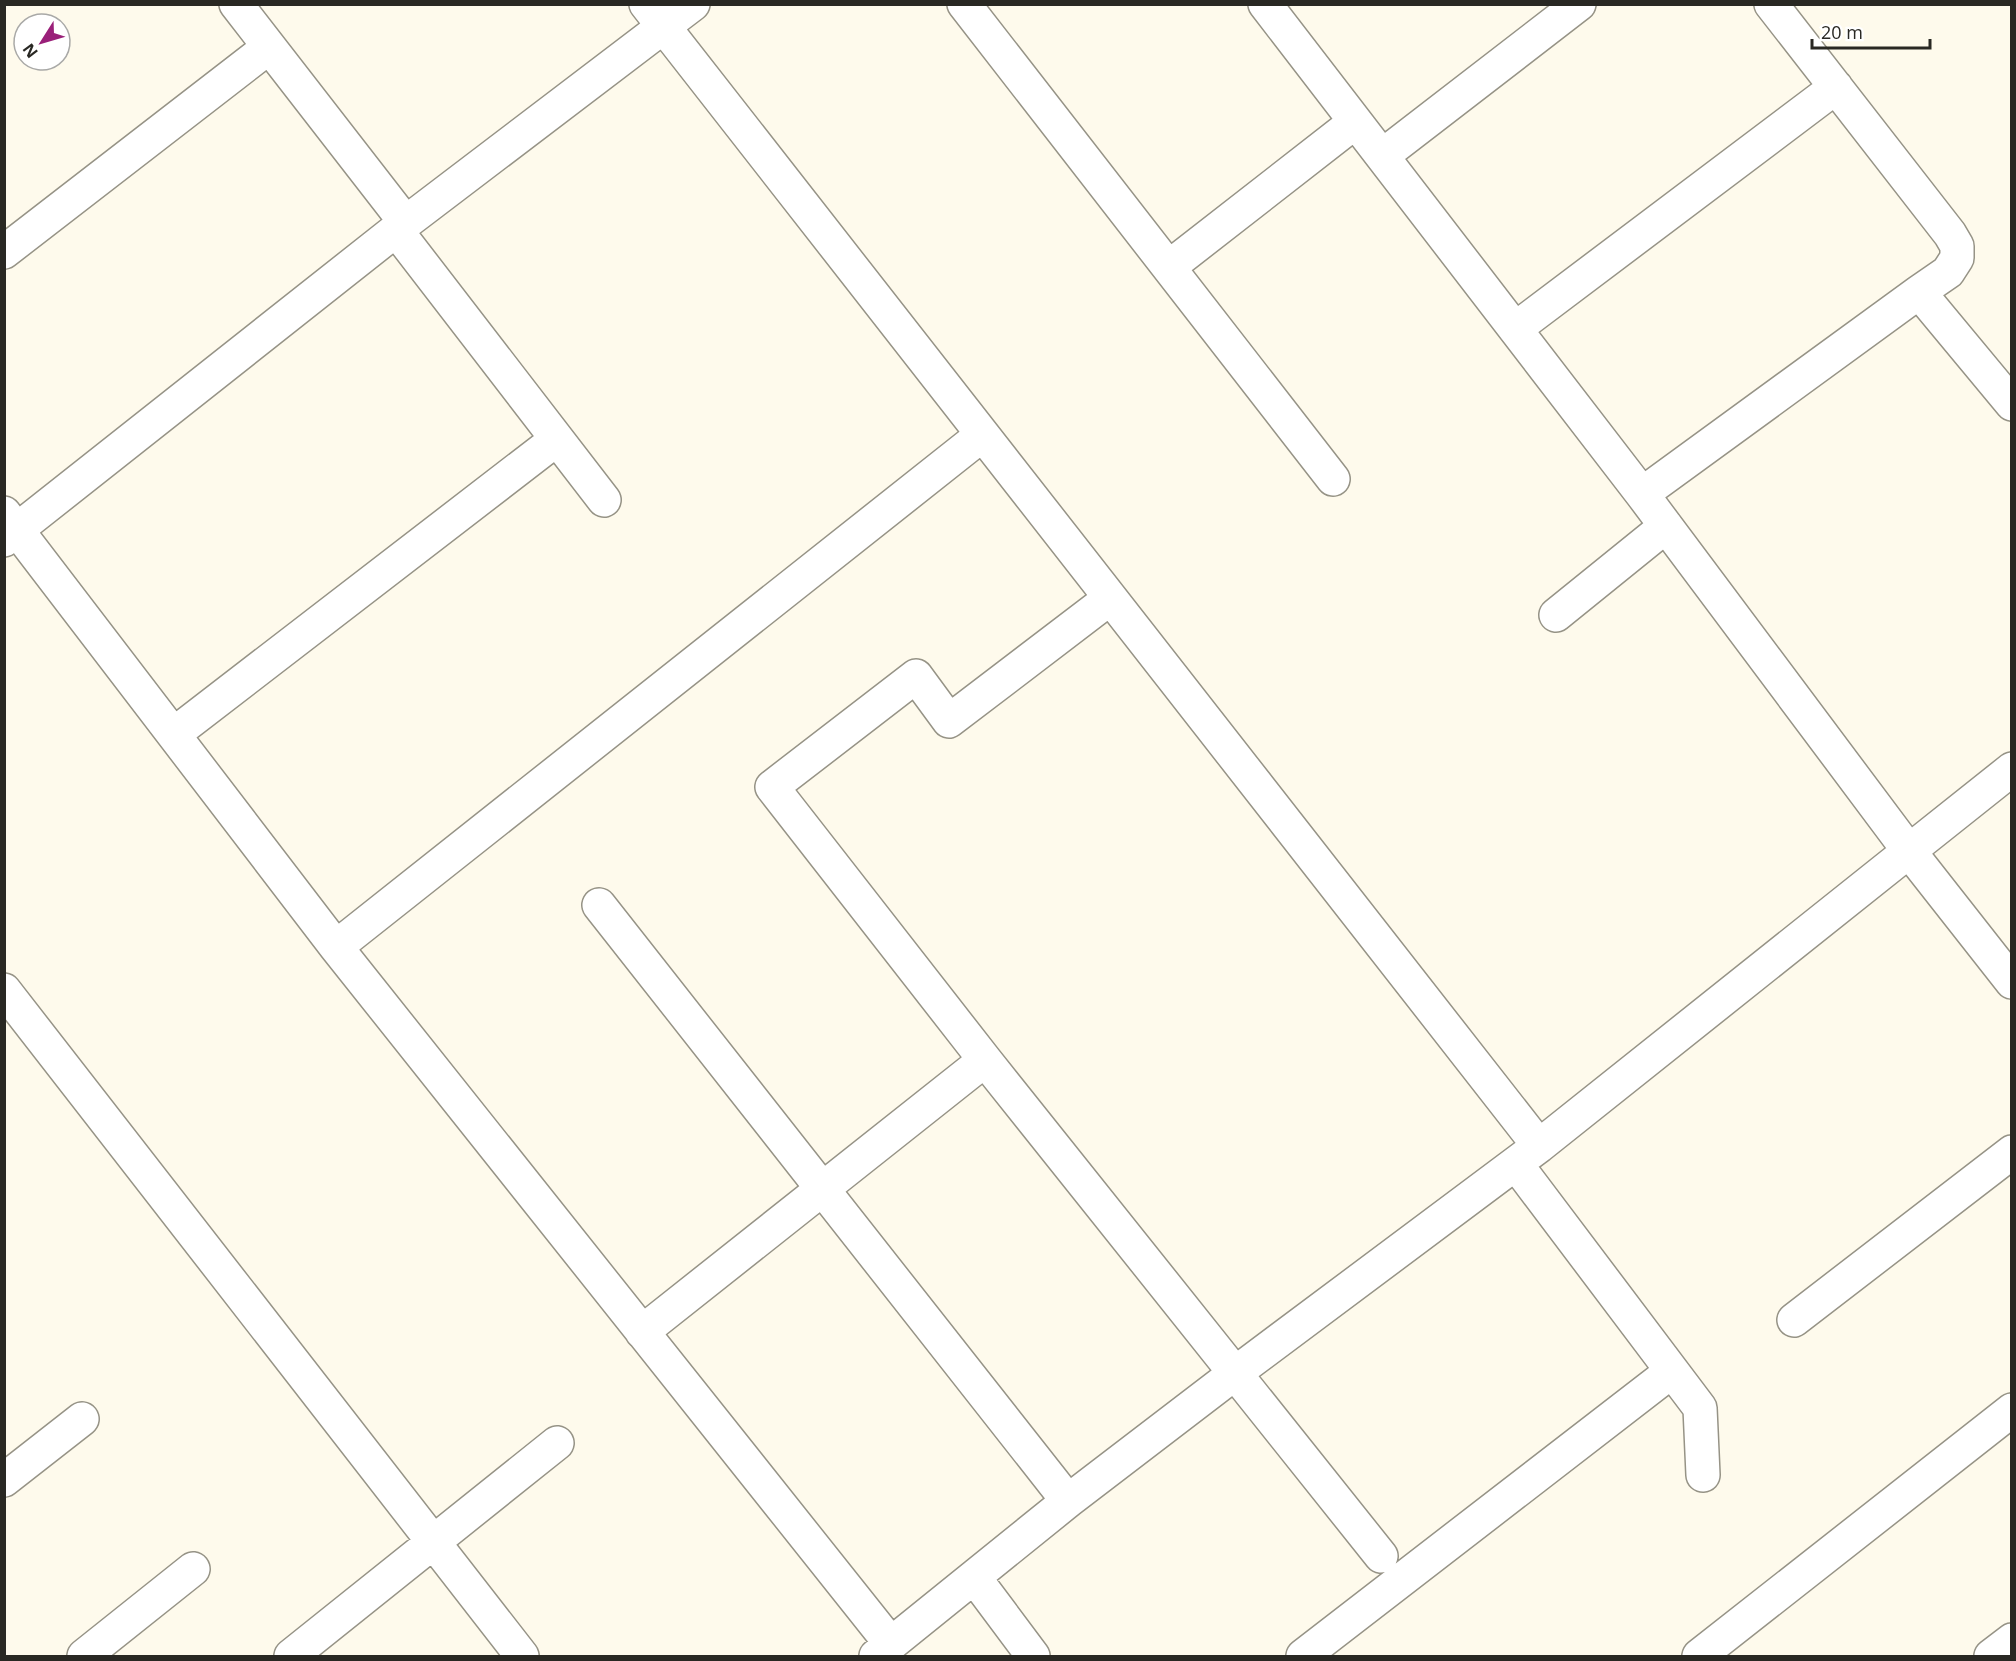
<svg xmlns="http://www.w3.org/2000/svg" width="2016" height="1661" font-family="'Open Sans',sans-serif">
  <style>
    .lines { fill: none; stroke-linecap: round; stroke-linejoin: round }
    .minor-casing { stroke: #969386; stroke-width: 36 }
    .minor { stroke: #fff; stroke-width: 33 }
  </style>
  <rect width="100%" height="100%" fill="#fefaec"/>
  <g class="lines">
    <defs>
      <path id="minor" d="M236,4L406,223
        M646,4L1539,1146
        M964,4L1333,479
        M1771,4L1950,234L1957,246V258L1948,272L1919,292L2012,404
        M1382,156L1579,4
        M396,230L604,500
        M4,252L269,47
        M1169,267L1355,122
        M1515,329L1836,87
        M1642,494L1919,292
        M4,513L336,947L891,1644
        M4,540L396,230L693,4
        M1109,599L949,721L916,676L772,787L985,1060L1381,1556
        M1556,615L1666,526
        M174,734L557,439
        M2012,769L1909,851L2012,982
        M599,905L1068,1501
        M336,947L982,435
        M4,990L522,1656
        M1516,1164L1700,1408L1703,1475
        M1794,1320L2012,1152
        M642,1332L985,1060
        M4,1480L82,1419
        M974,1577L1033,1656
        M84,1656L193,1569
        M291,1656L557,1443
        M876,1656L1068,1501L1234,1374L1539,1146L1909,851L1642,494L1265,4
        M1303,1656L1672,1371
        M1699,1656L2012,1410
        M1991,1656L2012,1640"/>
    </defs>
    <use href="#minor" class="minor-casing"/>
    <use href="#minor" class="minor"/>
  </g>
  <rect width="2016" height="1661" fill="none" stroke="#292823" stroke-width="12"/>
  <g transform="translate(42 42) rotate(233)"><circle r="28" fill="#ffffff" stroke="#a9a9a7" stroke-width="1.5"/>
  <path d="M0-4.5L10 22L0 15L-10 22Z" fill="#9a2079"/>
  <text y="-9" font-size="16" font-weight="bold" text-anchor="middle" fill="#292823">N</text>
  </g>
  <path d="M1812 39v9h118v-9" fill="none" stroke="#292823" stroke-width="3"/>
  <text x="1821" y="39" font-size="18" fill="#292823" stroke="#ffffff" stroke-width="4.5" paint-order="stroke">20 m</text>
</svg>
